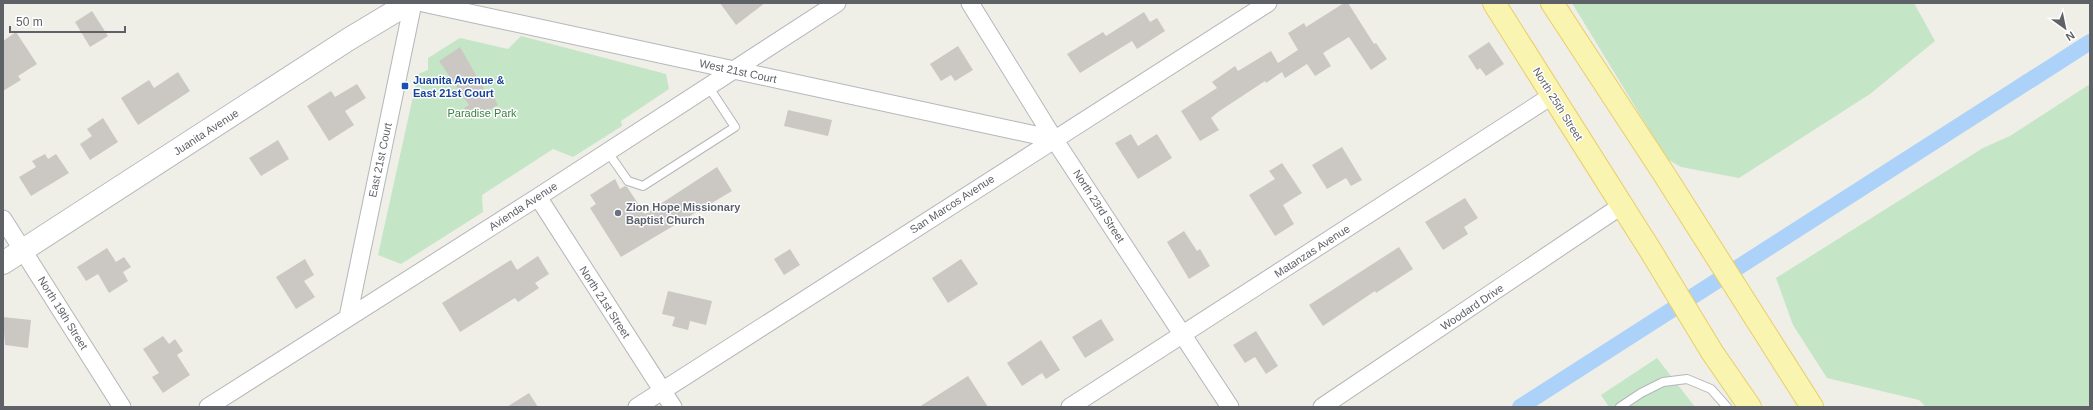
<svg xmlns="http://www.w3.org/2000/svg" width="2093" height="410" font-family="Arial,sans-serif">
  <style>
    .green { fill: #c5e5c7 }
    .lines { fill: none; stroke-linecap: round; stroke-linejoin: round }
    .canal { stroke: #acd2fa; stroke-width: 16 }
    .building { fill: #cbc8c4 }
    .lane-casing { stroke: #b4b6ba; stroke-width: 10 }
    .street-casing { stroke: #b4b6ba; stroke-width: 19 }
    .secondary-casing { stroke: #b5b8bd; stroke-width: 24 }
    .primary-casing { stroke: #e9ce66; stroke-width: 24 }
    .lane { stroke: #fff; stroke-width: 8 }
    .street { stroke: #fff; stroke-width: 17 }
    .secondary { stroke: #fff; stroke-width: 22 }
    .primary { stroke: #faf4b1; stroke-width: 22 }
    .transit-dot { fill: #1a4fb4; stroke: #fff; stroke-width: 1.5 }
    .worship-dot { fill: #6b7280; stroke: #fff; stroke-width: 1.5 }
    .labels { text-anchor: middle; stroke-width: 3; stroke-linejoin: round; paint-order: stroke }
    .street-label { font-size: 11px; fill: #5e6166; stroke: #fff }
    .transit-label { font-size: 11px; font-weight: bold; fill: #164399; stroke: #fff; text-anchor: start }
    .park-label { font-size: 11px; fill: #3a8142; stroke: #fff }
    .worship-label { font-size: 11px; font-weight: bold; fill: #5b616d; stroke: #fff; text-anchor: start }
  </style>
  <rect width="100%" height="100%" fill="#efeee7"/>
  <path class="green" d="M1572,3H1914L1935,41L1870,94L1739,178L1681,167L1667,159Z
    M521,36L666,74L669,89L621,121L622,126L573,157L553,149L482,195L483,212L401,264L378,255L418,74L428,70V58L460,38L508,49Z
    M2090,84V407H1926L1919,400L1827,378L1793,325L1776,278L1983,148L2010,136Z
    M1657,358L1695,407H1609L1601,395Z"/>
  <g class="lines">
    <path class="canal" d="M1520,407L2090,42"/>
  </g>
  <path class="building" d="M720,3H765L736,25Z
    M1344,3H1348L1374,44L1376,43L1387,59L1371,70L1349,37L1323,53L1331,66L1315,76L1307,64L1285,78L1282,72L1266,83L1265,81L1218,112L1211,118L1219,130L1200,141L1181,111L1217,88L1212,82L1235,66L1238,71L1271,51L1278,63L1298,50L1288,33L1304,23L1306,27Z
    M92,11L108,36L90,47L75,22Z
    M1144,12L1150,22L1157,18L1165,31L1137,49L1132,41L1080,73L1067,54L1103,32L1106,36Z
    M16,32L37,64L18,76L21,80L3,91V41Z
    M1489,42L1504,64L1486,76L1480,68L1477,70L1468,56Z
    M958,46L973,70L955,81L951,75L941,81L930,64Z
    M460,47L487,94L491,92L498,105L471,120L464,108L469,105L439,61Z
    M178,72L190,91L138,125L121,98L149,80L154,88Z
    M357,84L366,98L345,111L354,125L329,141L307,106L331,91L335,97Z
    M788,110L832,120L828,136L784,126Z
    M103,118L118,142L90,160L80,144L92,136L87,129Z
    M1131,134L1138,146L1157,134L1172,158L1138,179L1115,143Z
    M278,140L289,159L261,176L249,158Z
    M1342,147L1362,180L1351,186L1346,178L1327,189L1312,165Z
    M45,154L48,159L56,154L69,173L31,196L19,177L36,167L32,161Z
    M1282,163L1302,193L1283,205L1294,224L1275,236L1249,195L1275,179L1269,171Z
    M717,167L732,191L621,257L590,208L596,204L590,195L615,179L620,189L625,186L627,187L645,214Z
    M1465,198L1478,218L1464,227L1468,234L1443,250L1425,222Z
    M1184,231L1197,251L1200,249L1210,266L1189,279L1167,242Z
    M1399,247L1413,269L1376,293L1375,291L1323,326L1309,305Z
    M107,248L116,262L124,257L131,267L123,272L128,281L109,293L98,274L86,281L77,267Z
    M790,249L800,265L784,275L774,259Z
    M538,256L549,274L535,283L539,288L518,302L515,298L460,332L442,303L511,260L517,270Z
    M305,259L314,275L304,281L315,297L296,309L276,277Z
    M961,259L978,284L948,303L932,278Z
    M668,291L712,301L706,325L690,321L688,330L672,326L675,317L662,314Z
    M3,317L31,320L28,348L5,345Z
    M1101,319L1114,340L1085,358L1072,337Z
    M1256,331L1278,366L1266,374L1255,357L1245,363L1233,345Z
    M163,336L169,344L175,339L183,351L177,355L190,375L163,393L152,377L159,373L143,349Z
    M1041,340L1060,370L1046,379L1042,373L1022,386L1007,363Z
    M968,376L988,407H919Z
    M529,393L538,407H507Z"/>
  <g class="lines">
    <defs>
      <path id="lane" d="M607,151L628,181L643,186L735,127L708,86
        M1620,407L1641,393L1663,382L1687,379L1711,389L1727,407"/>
      <path id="street" d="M423,3L1054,139
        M970,3L1054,139L1230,407
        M538,197L673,407
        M3,219L122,407
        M348,317L413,3
        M208,407L538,197L837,3
        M637,407L1268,3
        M1070,407L1553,95
        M1322,407L1621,206"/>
      <path id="secondary" d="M3,263L349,39L409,3"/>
      <path id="primary" d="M1494,3L1652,253L1712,352L1750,407
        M1552,3L1664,174L1812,407"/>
    </defs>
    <use href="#lane" class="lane-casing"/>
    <use href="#street" class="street-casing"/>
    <use href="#secondary" class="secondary-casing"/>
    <use href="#primary" class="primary-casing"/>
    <use href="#lane" class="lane"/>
    <use href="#street" class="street"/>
    <use href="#secondary" class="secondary"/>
    <use href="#primary" class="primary"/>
  </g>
  <rect class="transit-dot" x="401" y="82" width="8" height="8" rx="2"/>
  <circle class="worship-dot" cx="618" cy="213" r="4"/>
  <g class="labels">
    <g class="street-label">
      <text transform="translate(738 71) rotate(12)" y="4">West 21st Court</text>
      <text transform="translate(1558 104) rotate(58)" y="4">North 25th Street</text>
      <text transform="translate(206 132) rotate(-33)" y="4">Juanita Avenue</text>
      <text transform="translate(380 160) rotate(-78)" y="4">East 21st Court</text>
      <text transform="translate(952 204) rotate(-33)" y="4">San Marcos Avenue</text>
      <text transform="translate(523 206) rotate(-33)" y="4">Avienda Avenue</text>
      <text transform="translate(1099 206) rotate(57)" y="4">North 23rd Street</text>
      <text transform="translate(1312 251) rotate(-33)" y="4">Matanzas Avenue</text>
      <text transform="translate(605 302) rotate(57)" y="4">North 21st Street</text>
      <text transform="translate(1472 307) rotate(-34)" y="4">Woodard Drive</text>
      <text transform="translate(63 313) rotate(58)" y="4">North 19th Street</text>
    </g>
    <g class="transit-label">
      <text x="413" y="84">Juanita Avenue &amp;<tspan x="413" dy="13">East 21st Court</tspan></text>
    </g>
    <g class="park-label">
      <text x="482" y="117">Paradise Park</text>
    </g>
    <g class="worship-label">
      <text x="626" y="211">Zion Hope Missionary<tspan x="626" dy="13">Baptist Church</tspan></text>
    </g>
  </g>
  <rect width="2093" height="410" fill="none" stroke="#5e6166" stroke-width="8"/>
  <g transform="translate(2065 28) rotate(147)" stroke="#ffffff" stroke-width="3" paint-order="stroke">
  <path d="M0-3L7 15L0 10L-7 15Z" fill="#5e6166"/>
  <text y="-6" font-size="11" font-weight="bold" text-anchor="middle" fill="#5e6166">N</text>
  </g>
  <path d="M10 26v6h115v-6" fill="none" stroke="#5e6166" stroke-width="2"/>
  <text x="16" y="26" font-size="12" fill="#5e6166" stroke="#ffffff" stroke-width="3" paint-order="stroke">50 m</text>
</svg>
